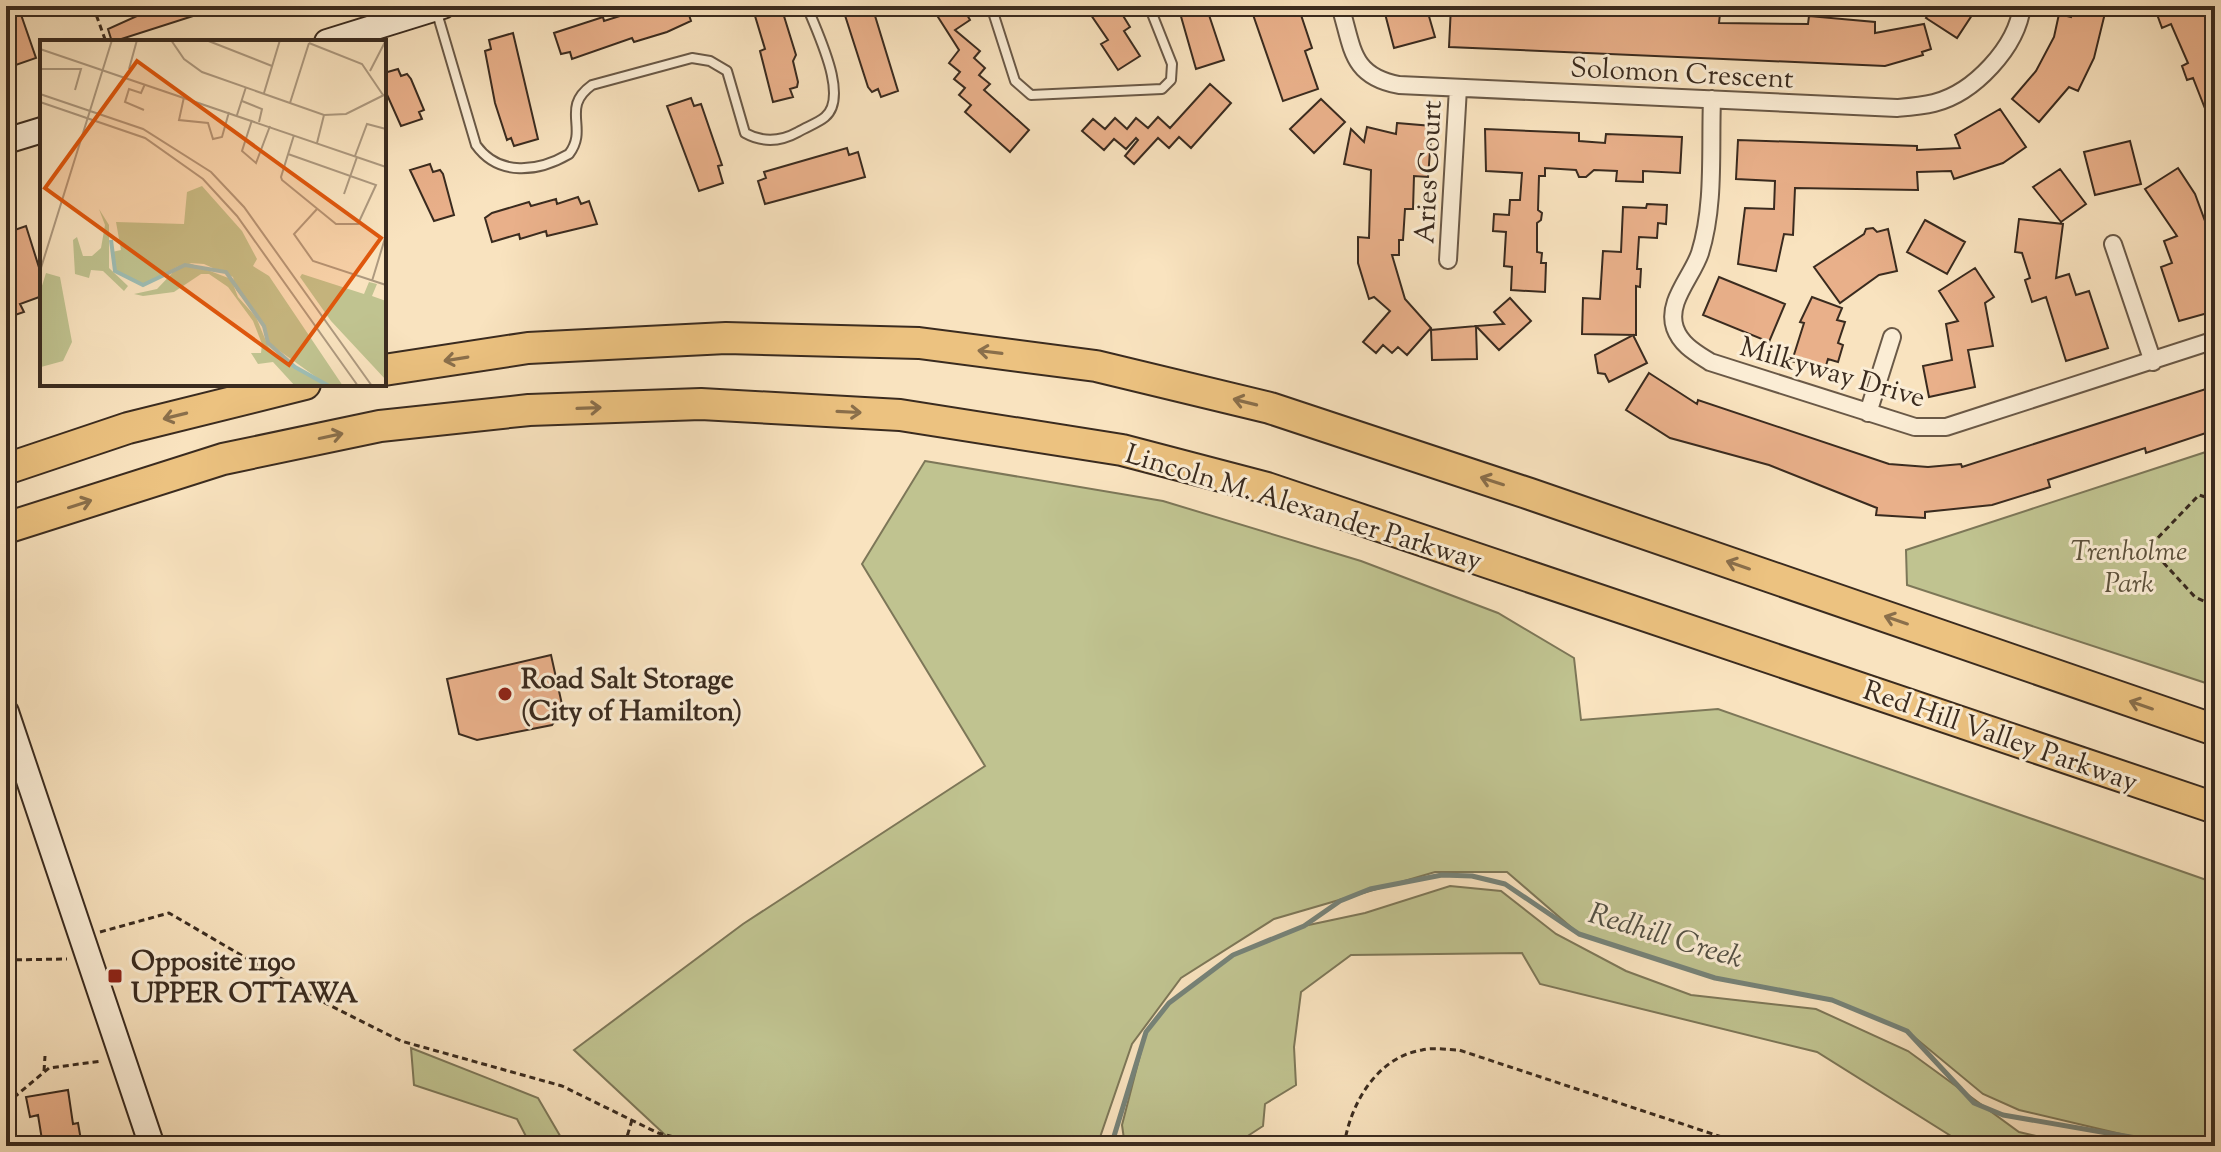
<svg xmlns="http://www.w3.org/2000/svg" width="2221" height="1152" font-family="'Sorts Mill Goudy',serif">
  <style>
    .green { fill: #c0c390; stroke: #7d7758; stroke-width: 2 }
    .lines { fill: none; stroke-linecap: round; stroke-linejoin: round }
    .stream { stroke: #768379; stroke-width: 5 }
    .building { fill: #e9b08a; stroke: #3a2b1f; stroke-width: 2 }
    .lane-casing { stroke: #6a5947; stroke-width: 12 }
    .street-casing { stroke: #6a5947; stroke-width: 20 }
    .secondary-casing { stroke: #3a2b1f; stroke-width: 28 }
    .highway-casing { stroke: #3a2b1f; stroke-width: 34 }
    .path { stroke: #3a2b1f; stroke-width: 3; stroke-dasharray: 6 4; stroke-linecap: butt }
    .lane { stroke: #fbedd5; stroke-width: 8 }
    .street { stroke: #fbedd5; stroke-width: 16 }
    .secondary { stroke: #fbedd5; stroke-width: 24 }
    .highway { stroke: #ecc280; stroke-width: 30 }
    .oneway { stroke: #8a6f4b }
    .poi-dot { fill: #8f2418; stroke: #fbedd5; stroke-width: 3 }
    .labels { text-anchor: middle; stroke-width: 6; stroke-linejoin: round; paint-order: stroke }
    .street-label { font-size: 28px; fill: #3a2b1f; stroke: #fbedd5 }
    .park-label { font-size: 28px; font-style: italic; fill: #5c513b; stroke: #fbedd5 }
    .poi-label { font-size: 28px; font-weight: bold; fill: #3a2b1f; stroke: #fbedd5; text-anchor: start }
    .water-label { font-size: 30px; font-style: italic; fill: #535044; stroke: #fbedd5 }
    .inset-river { fill: none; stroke: #9ebeb5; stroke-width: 4 }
    .inset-road { fill: none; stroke: #ad997f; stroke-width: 2 }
    .view { fill: #df570d; fill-opacity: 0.15; stroke: #df570d; stroke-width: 4 }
    .inset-edge { fill: none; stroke: #3a2b1f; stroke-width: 4 }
  </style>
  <rect width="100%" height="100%" fill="#f9e3bf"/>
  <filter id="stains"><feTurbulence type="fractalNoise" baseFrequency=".0025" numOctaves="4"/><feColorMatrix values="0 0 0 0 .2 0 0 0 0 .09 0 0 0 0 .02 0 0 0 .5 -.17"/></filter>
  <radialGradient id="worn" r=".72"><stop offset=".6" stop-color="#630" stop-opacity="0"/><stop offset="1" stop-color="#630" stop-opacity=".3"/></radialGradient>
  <path class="green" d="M2215,449V686L1907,585L1906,550Z
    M925,461L1163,501L1361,561L1498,613L1574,658L1581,720L1718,709L2215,883V1139H2142L2019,1110L1983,1094L1907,1031L1832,1000L1715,978L1579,934L1507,872H1435L1274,919L1181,978L1132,1044L1097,1146H677L574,1050L743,924L985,766L862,564Z
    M1450,886L1501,891L1556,934L1626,971L1691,995L1816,1009L1908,1051L2019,1132L2079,1146H1967L1817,1052L1540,984L1522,953L1351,955L1301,992L1294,1047L1296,1085L1265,1104L1263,1126L1240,1141L1239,1146H1125L1122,1125L1146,1032L1169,1003L1233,955L1304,926L1365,913Z
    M411,1048L538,1098L566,1146H531L517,1119L414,1085Z"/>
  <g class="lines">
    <path class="stream" d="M1111,1146L1146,1032L1169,1003L1233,955L1304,926L1340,901L1370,889L1442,875L1472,876L1505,884L1579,934L1715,978L1832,1000L1907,1031L1974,1103L2003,1115L2142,1139H2215"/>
  </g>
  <path class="building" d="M6,6H18L36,58L10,67L6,56Z
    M159,6H215V9L112,42L108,29Z
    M638,6H686L691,21L667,32L634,42L632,38L572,59L570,52L561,54L554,33L603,17L604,21L639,10Z
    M752,6H775L777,15L783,13L796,55L793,61L798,82L797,87L790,89L793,97L773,102L760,51L765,49Z
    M842,6H872L898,91L881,97L878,89L872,92L868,87Z
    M931,6H962L970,20L955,30L980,51L974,58L985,68L979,75L990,84L984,90L1029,130L1010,152L965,112L971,105L959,95L965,88L954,79L960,72L949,63L959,50Z
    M1095,6H1117L1130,27L1124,31L1140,56L1118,70L1101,44L1108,40L1091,15L1098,11Z
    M1178,6H1206L1224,60L1196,69Z
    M1250,6H1298L1312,48L1305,51L1318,89L1283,101Z
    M1383,6H1426L1435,37L1394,48Z
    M1451,6L1575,7L1652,14V6H1671V11L1720,14L1719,23L1808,24L1809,16L1875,22V33L1924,24L1931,49L1922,52L1923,55L1885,66L1449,47Z
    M1934,6H1978L1957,38L1926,18Z
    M2074,6L2106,9L2094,58L2078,91L2069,87L2039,122L2012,99L2036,71L2054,37L2059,14L2071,17Z
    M2154,6H2215V134L2193,78L2187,80L2182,66L2188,63L2171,24L2162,28Z
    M513,33L538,139L514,146L511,138L507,140L495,103L485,51L491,49L489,40Z
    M398,69L401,76L407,74L411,79L424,110L419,112L422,119L401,126L384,88V73Z
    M1210,84L1231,103L1191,148L1179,137L1169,148L1158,138L1134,164L1125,156L1138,140L1136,138L1126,149L1114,139L1104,150L1082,131L1093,119L1105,129L1115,118L1127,129L1136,118L1148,128L1158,117L1170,128Z
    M691,98L694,106L701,104L722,165L718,166L723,183L699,191L667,106Z
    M1321,99L1345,122L1314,153L1290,129Z
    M2000,109L2026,147L2003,163L1954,179L1951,171L1917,172L1918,190L1795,188L1793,235L1784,234L1776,271L1738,264L1745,208L1774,209L1775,181L1736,179L1738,140L1917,146V150L1960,148L1955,135Z
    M1397,123L1432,126L1428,177L1414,176L1413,209H1405L1403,240H1399V255H1392L1405,299L1431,328L1407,355L1398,347L1392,353L1383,345L1376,353L1363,342L1390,311L1374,297L1369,299L1358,263V237L1369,238L1371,170L1344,164L1351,129L1364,142L1367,127L1396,134Z
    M1485,129L1579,133V141L1605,143L1606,134L1682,137L1680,173L1643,171V182L1616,181L1617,171L1594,170L1586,177H1579L1576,170L1545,168V176H1539L1538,210L1542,213L1541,220L1537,223V252L1542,253L1541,263H1546L1545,292L1511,290L1512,267L1504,266L1506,232L1493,231L1494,214L1509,215L1510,200H1520L1522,173L1486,171Z
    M2130,141L2141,184L2095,195L2084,152Z
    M847,148L849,155L858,152L865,177L765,204L758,181L766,178L764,172Z
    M430,164L433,172L440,170L443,174L454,215L434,221L410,170Z
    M2178,168L2195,194L2212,240L2207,242L2215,267V311L2179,321L2161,267L2172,263L2164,241L2177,236L2145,189Z
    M2060,169L2086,204L2061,222L2033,187Z
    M578,197L581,204L589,201L597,224L547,236L546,231L520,239L519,234L492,242L485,218L492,213L529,202L531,206L556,199L557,204Z
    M1647,204L1667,205L1666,224L1658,223L1657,238L1639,237L1637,269H1641L1640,287L1636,286V335L1582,334L1583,298L1600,299L1603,251L1621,252L1623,207L1646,208Z
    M2019,219L2063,224L2056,278L2069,274L2076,295L2089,291L2108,348L2066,361L2046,297L2032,302L2025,280L2030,278L2022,253L2015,252Z
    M1925,220L1965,242L1947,274L1907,252Z
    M26,226L42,277V296L20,304L24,312L6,318V233Z
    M1873,228L1877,232L1888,229L1897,271L1879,275L1840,303L1814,267L1864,234L1866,229Z
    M1975,268L1994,297L1985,303L1993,346L1968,350L1975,387L1929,397L1923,366L1952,360L1946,324L1958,321L1939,291Z
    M1719,277L1785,304L1769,342L1703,315Z
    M1812,297L1842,308L1837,320L1845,322L1838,343L1843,345L1838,362L1828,359L1824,372L1792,361L1804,323L1800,322Z
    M1510,298L1531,321L1499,350L1476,326L1504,324L1494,312Z
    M1476,326L1477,359L1432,360L1431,330Z
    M1633,335L1647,363L1609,382L1605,374L1598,373L1595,355Z
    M1649,373L1697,404L1698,400L1889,464L1928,467L1961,464L1962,467L2209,388L2212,397L2215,396V430L2146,453L2145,448L2048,480L2050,487L1992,505L1925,512V518L1876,515L1877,508L1769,465L1670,438L1626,410Z
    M551,655L563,709L552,725L477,740L459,734L447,679Z
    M68,1090L73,1124L78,1123L82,1146H43L38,1115L30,1117L26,1097Z"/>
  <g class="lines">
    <defs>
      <path id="lane" d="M991,6L1015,81L1031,95L1162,89L1171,80L1172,64L1149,6
        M437,13L476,145C499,177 538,172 569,154C589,128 560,108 592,85L692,58L710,61L727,71L745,133C763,143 780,142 798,132C806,127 818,123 825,117C850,96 816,31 807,6"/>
      <path id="street" d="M1340,6C1353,47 1350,76 1399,85L1897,108C1909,107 1922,106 1934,103C1974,93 2017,47 2022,6
        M1712,99C1710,149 1715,205 1700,253C1692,277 1666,302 1675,328C1681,345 1696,353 1710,362L1915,427H1946L2215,340
        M2113,244L2153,362
        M1448,260L1458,88
        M1868,413L1892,337"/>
      <path id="secondary" d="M327,42L443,6
        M6,141L42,130
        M6,712L152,1146"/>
      <path id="highway" d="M384,370L528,348L726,338L919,343L1096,366L1270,408L1530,494L2215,730
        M6,469L128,428L305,384
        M6,528L223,459L380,426L529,410L701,404L900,415L1122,450L1267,488L2215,808"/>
    </defs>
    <use href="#lane" class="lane-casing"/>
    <use href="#street" class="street-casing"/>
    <use href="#secondary" class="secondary-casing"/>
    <use href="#highway" class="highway-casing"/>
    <path class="path" d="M93,6L106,42
      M2215,500L2199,495L2149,547L2195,597L2215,606
      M100,932L169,913L313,997L401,1041L562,1086L658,1133L691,1141
      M6,960L67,959
      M44,1071L45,1056
      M6,1104L49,1068L102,1061
      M632,1120L626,1140L639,1146
      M1344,1146C1350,1104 1377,1057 1422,1050C1433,1047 1448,1050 1459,1050L1749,1146"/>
    <use href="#lane" class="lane"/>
    <use href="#street" class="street"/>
    <use href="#secondary" class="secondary"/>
    <use href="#highway" class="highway"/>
  </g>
  <defs><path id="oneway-shaft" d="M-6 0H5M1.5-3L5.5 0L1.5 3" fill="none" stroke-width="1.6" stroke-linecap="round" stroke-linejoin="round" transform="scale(2)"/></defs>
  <g class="oneway">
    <use href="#oneway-shaft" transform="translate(990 352) rotate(-173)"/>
    <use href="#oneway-shaft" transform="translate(456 359) rotate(171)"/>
    <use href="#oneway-shaft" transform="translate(1245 402) rotate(-166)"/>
    <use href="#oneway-shaft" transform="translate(589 408) rotate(-2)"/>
    <use href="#oneway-shaft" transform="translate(849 412) rotate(3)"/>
    <use href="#oneway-shaft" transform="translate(175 416) rotate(166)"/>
    <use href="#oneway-shaft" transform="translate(331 436) rotate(-12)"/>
    <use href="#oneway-shaft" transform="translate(1492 481) rotate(-162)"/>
    <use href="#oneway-shaft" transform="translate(80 504) rotate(-18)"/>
    <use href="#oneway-shaft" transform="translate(1738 565) rotate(-161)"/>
    <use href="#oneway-shaft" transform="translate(1896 620) rotate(-161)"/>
    <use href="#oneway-shaft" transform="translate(2141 705) rotate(-161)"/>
  </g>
  <g class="poi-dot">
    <circle cx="505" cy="694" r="8"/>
    <rect x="107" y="968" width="16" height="16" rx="4"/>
  </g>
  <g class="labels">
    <g class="street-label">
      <text transform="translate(1682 72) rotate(3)" y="10">Solomon Crescent</text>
      <text transform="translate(1427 172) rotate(-87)" y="10">Aries Court</text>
      <text transform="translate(1833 371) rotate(16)" y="10">Milkyway Drive</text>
      <text transform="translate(1304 506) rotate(17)" y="10">Lincoln M. Alexander Parkway</text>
      <text transform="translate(2001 735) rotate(19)" y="10">Red Hill Valley Parkway</text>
    </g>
    <g class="park-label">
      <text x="2129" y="560">Trenholme<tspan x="2129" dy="32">Park</tspan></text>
    </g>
    <g class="poi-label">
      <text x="521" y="688">Road Salt Storage<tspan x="521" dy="32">(City of Hamilton)</tspan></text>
      <text x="131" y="970">Opposite 1190<tspan x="131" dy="32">UPPER OTTAWA</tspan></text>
    </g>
    <g class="water-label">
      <text transform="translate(1666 935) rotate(17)" y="10">Redhill Creek</text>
    </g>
  </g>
  <g transform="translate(40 40)">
    <rect width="346" height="346" fill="#f9e3bf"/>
    <path d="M162,146L202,191L217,219L213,226L229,236L303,346H255L233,322L218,324L211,313H221L222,304L213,281L188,247L169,234H161L134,252L103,256L94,254L117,249L139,226L103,245L75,231L72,212L81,210L76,182L144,184L147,152ZM149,223L164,224L193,237L196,250L218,277L230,304L283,342L237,316L228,306L216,277L198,257L191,239ZM59,169L69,185V228L88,246L84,251L63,231L51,230L49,238L35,234L33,200L37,197L43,216H52L61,208L65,185ZM6,233L20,237L32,302L23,321L1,327L0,252ZM262,234L324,254L329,242L337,244L332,256L346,261V340L291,281L260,237Z" fill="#c0c390" fill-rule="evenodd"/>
    <path class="inset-river" d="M71,200L75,231L103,245L145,225L186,232L224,286L228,303L255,327L289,346"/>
    <path class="inset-road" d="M131,0L144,19L162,32L284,75L306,74L346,54M166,0L232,26M269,3L322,24L343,55M0,9L346,127M0,29H41L35,50M89,29L97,0M330,31L346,0M224,53L240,0M0,54L103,89L171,132L204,167L332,346M144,57L139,80L168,83L173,99L182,97L189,72M202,61L222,69L219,82M0,62L105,98L163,139L197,176L318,346M250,63L269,3M104,70L85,62L89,49L101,53L105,44M197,75L206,47M212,80L202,111L216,123L230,86M277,103L284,75M248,114L336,145L318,184H296L242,140L241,137L254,95M315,116L327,84L346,89M304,154L317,117M277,169L254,194L273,221L346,245M0,231L72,0M332,241L346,195"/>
    <path class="view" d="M97,21L341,198L249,325L5,148Z"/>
    <rect width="346" height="346" class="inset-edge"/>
  </g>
  <rect width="2221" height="1152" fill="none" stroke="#f9e3bf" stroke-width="32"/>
  <rect x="8" y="8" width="2205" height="1136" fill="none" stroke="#3a2b1f" stroke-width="4"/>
  <rect x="16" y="16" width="2189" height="1120" fill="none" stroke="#3a2b1f" stroke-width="2"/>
  <rect width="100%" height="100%" filter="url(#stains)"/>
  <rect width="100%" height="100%" fill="url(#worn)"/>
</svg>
